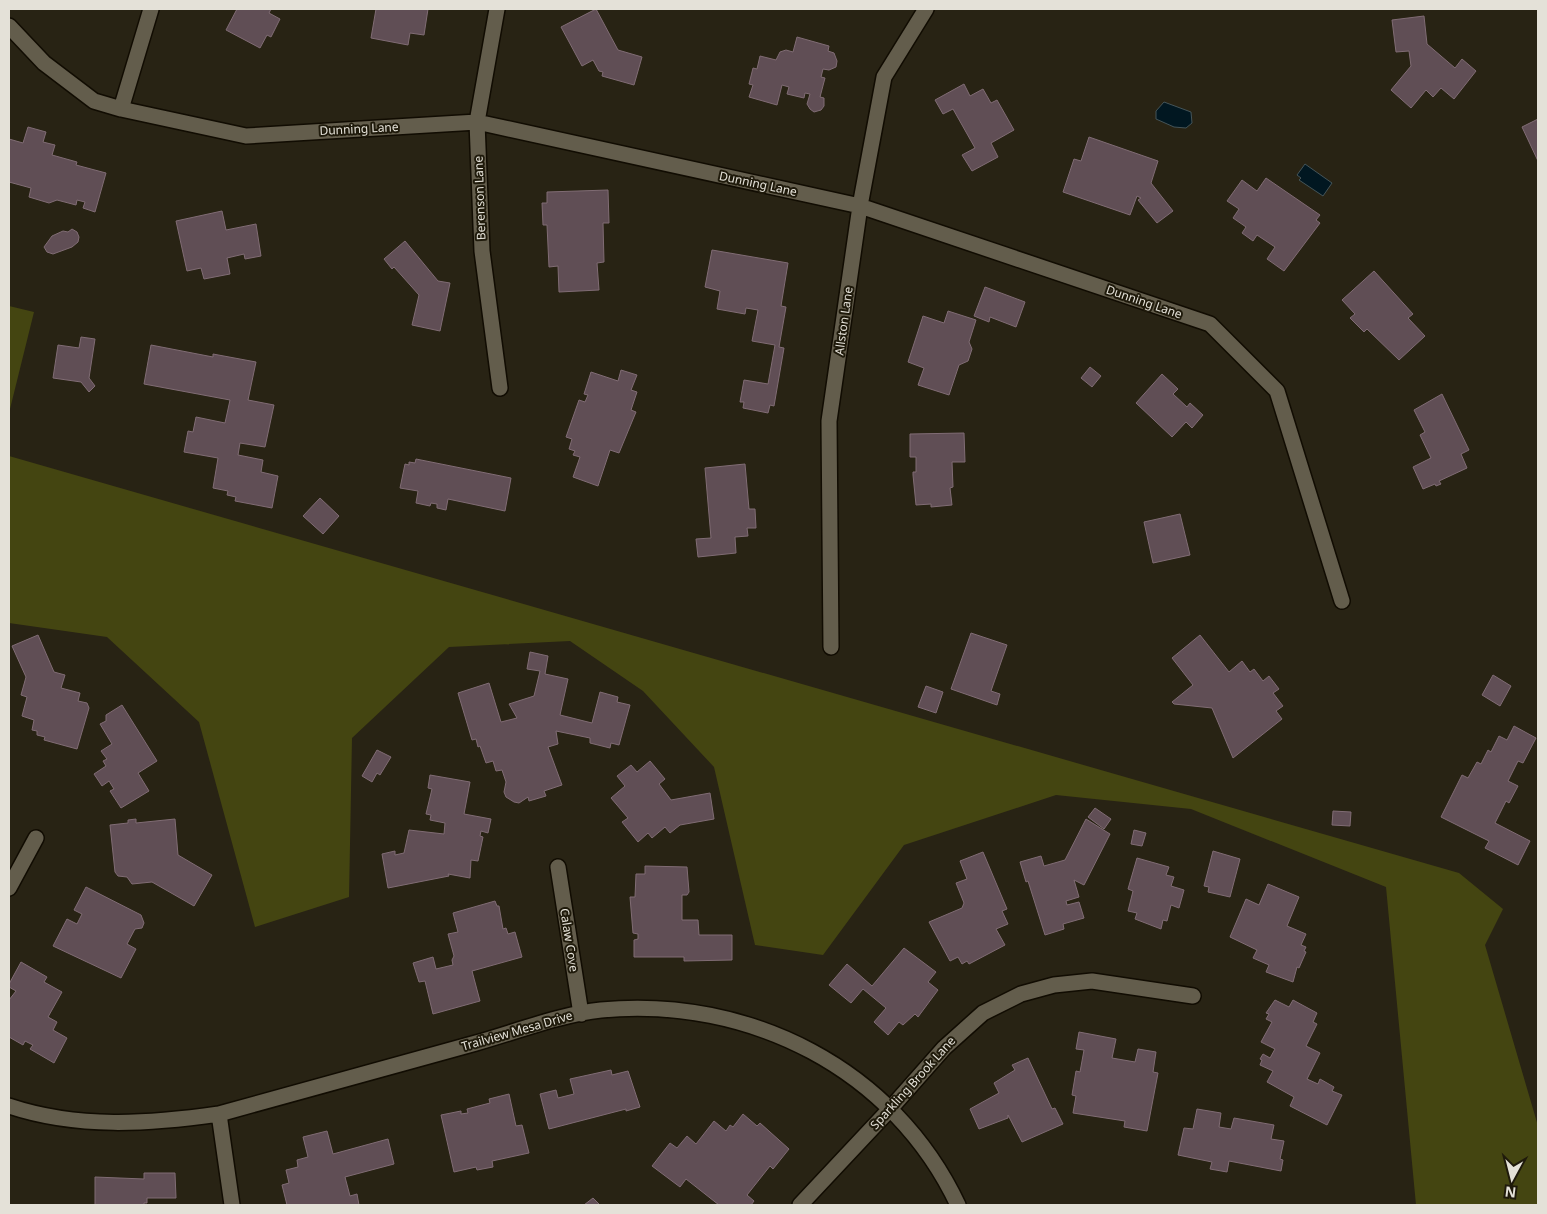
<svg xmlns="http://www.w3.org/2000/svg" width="1547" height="1214" font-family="'Noto Sans',sans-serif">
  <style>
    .green { fill: #444511 }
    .water { fill: #011721; stroke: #455458 }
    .building { fill: #604e55; stroke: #806c74 }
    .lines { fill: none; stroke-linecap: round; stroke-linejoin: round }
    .minor-casing { stroke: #110c02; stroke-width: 18 }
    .minor { stroke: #635d4c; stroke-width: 15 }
    .labels { text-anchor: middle; stroke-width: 4; stroke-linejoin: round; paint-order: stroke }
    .street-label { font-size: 12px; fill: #e4e1d8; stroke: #1f1a0b }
  </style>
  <rect width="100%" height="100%" fill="#282314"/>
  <path class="green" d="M9,306L34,312L9,413Z
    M9,456L1459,873L1503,909L1485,945L1538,1126V1205H1416L1386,887L1191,809L1056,795L904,845L823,955L755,945L714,767L643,691L570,641L449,647L352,738L349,897L255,927L199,722L107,637L9,623Z"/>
  <path class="water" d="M1164,102L1191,112L1192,123L1186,128L1174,127L1156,119V111Z
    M1305,164L1332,183L1323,196L1299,180L1301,178L1297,175Z"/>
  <path class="building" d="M237,9H271L269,13L280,19L271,37L267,35L260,48L226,30Z
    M376,9H428L424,35L410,33L408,45L371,38Z
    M596,9L618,50L642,57L634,85L602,76L603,72L599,71L593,60L582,66L561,27Z
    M1424,16L1427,44L1455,68L1462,59L1476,71L1454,99L1441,88L1433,97L1426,90L1411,108L1391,90L1411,66L1409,51L1396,52L1392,20Z
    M797,37L829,46L828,51L834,53L837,61L836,67L829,70L823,69L821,77L825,78L820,97L824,98V106L821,110L814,112L810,109L807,104L810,94L805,93L804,98L787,94L789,87L782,85L777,105L749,97L753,85L749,84L753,68L757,69L760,56L776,60L780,52L786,50L793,52Z
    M964,84L970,96L983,89L991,103L997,100L1014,130L991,143L998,157L972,171L962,155L975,148L953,109L943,114L935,100Z
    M1538,119V161L1522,127Z
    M28,127L46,132L43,142L55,145L52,155L77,162L76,165L106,173L95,212L83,208L85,202L77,200L76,205L57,200L49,203L29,197L31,188L9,182V139L23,143Z
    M1089,137L1158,161L1151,183L1173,211L1157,223L1138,200L1141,198L1137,196L1130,215L1063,192L1074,159L1081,161Z
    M1266,178L1320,215L1316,220L1320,223L1284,271L1267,259L1275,247L1257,235L1253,241L1242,233L1246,227L1233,218L1239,209L1227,201L1242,180L1257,191Z
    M608,190L609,223H603L604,262L597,263L599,290L559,292L558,266L549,267L547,225H543L542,203H547V192Z
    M222,211L226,230L256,224L261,256L245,259L244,254L227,258L230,274L204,279L201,268L187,271L176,221Z
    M72,229L77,232L79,237L78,242L72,247L53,254L47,252L44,247L52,236L63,231L68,232Z
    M405,241L438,281L450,283L440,331L412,325L419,295L394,267L392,269L384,259Z
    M712,250L788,263L781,306L786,307L779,347L784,348L774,406L770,405L768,413L743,408L744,402H740L744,380L768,384L775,345L752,341L758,310L746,308L745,314L717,309L720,291L705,287Z
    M1374,271L1413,314L1408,318L1425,336L1399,360L1367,329L1364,332L1350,318L1355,314L1342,300Z
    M985,287L1025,302L1016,327L990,317L989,322L974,316Z
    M948,311L976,320L969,342L972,349L968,361L959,365L949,395L918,385L924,368L908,362L923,316L944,323Z
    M81,337L95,339L89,378L95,386L89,392L81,382L53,378L58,345L79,348Z
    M151,345L213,357V354L256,362L248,400L274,405L265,447L240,443L238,455L263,460L261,472L278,476L272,508L235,501L236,497L227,495L228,491L213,488L218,458L184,452L188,431L193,432L196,417L225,423L230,400L144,384Z
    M1090,367L1101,376L1092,387L1081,378Z
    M621,370L637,375L631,390L637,392L631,410L636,412L619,453L610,450L598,486L573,477L580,457L573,455L575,451L569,449L572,439L566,437L579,400L585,402L588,395L584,394L591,372L618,381Z
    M1162,374L1178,389L1173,394L1187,407L1190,403L1203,415L1192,428L1186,422L1172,437L1136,403Z
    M1442,394L1469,450L1461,454L1467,468L1439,481L1441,484L1436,486L1435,484L1423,489L1413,467L1431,458L1420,435L1425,432L1414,410Z
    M964,433L965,462H952L953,487L950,488L952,505L931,507V504L916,505L913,475V472H916V457H910V434Z
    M416,459L511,478L505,511L448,499L446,510L437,508V504L431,503L430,506L416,503L418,491L400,488L405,464L409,465V462L415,463Z
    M745,464L749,509H755L756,528H747L748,536L735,537L736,553L698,557L696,539L711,538L705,468Z
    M320,498L339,516L323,534L303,516Z
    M1180,514L1190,555L1153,563L1144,522Z
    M971,633L1007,645L991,691L1000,694L997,705L951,689Z
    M38,635L54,672L65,675L61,688L80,693L78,701L87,703L89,708L77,749L44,740L45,737L37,735V731L32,730L34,720L22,716L27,697L21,695L26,677L12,646Z
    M1200,635L1229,672L1242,661L1250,672L1254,669L1263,681L1269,676L1279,689L1273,693L1283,706L1276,711L1282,719L1233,758L1212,708L1174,704L1172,702L1193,685L1172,658Z
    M530,652L548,656L545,674L568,679L560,715L592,723L600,692L618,697L617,702L630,705L619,745L611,743L610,748L590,743V738L556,731L558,744L548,747L562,785L544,791L546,796L529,801L528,797L519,803L514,802L506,797L504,792L506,782L502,770L496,771L493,761L486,763L480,746L478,747L476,739L472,740L458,693L489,683L501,722L517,718L509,704L534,696L540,671L527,669Z
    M1493,675L1511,686L1500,706L1482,695Z
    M926,686L943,692L936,713L918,707Z
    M122,705L157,761L138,773L149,791L121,808L110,791L114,789L109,781L102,786L94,774L106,766L103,761L107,759L101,751L112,744L100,724L106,721V715Z
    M1514,726L1536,738L1523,763L1518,761L1508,781L1518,786L1509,803L1506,801L1495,823L1530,841L1518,865L1485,848L1489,841L1441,817L1462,775L1468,778L1477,762L1481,764L1488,750L1491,752L1499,736L1507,740Z
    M377,750L391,757L380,775L377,773L372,782L362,776Z
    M650,761L665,779L659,784L671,800L710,793L714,819L680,825L670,833L665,827L652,838L648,833L638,842L622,822L628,818L611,798L625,786L617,776L631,765L637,772Z
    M430,775L470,782L464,814L491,819L488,833L481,831L480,836L483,837L478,861L471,860L470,878L448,874L449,876L388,888L382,854L395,851V855L404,853L409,830L444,834L445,823L430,820L431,815L426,814L432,789L428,788Z
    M1095,808L1111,819L1104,829L1088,817Z
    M1333,811L1351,812L1350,826L1332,825Z
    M136,819V823L175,819L178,855L212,875L194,906L152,882L132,884L127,877L118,876L115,872L110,825L128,823V820Z
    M1086,819L1110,834L1084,885L1074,880L1079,897L1066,901L1067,905L1079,902L1084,918L1063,924L1064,929L1045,935L1028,881L1026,882L1020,862L1041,856L1044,866L1065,860Z
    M1134,830L1146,833L1142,846L1131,844Z
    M1213,851L1240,859L1230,897L1208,892L1209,887L1204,886Z
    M983,852L1007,909L1002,911L1008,924L996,929L1005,945L969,964L967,961L962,964L958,957L950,961L929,922L962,908L964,903L956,883L967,879L960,861Z
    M1137,858L1169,867L1166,875L1174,877L1171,886L1184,890L1179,908L1171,905L1167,921L1163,920L1161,929L1135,919L1137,913L1128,911L1133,891L1128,889Z
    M645,866L687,867L689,892L687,895H682V920H698L699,935H732V960L684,961V957H634V940L638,939V934L633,933L630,897H635L636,874H645Z
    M1268,884L1299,897L1287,926L1306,934L1301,945L1306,947L1304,951L1306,952L1299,968L1297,967L1293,982L1266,972L1269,965L1253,958L1257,950L1230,937L1246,899L1259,905Z
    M86,887L141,915L144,923L142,928L135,929L127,944L136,949L121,978L53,946L67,919L77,924L82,914L74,910Z
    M495,901L497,906H499L503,929L506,928L508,934L515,932L522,957L472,971L480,1001L433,1014L425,981L419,982L413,963L433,957L436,969L453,965L452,960L454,956L448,934L458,932L453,913Z
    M904,948L936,972L928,982L938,990L918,1017L915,1014L903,1025L899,1022L888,1035L874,1022L886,1008L863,989L851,1003L829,985L847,964L872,986Z
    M21,962L47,977L44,982L62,992L48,1017L57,1022L53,1030L67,1038L54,1063L30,1049L33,1045L25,1041L23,1045L9,1037V1000L16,991L9,987V984Z
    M1275,1000L1289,1007L1293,1000L1317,1013L1313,1022L1317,1024L1306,1046L1320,1053L1307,1079L1318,1084L1320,1079L1334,1087L1332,1091L1342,1095L1327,1125L1290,1106L1294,1097L1267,1082L1273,1071L1260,1065L1262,1060L1260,1059L1263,1054L1270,1058L1275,1049L1261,1042L1272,1022L1266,1019L1269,1014L1266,1013Z
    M1079,1032L1116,1039L1112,1058L1135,1062L1138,1049L1156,1052L1153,1072L1158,1073L1147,1131L1124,1127L1125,1121L1073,1113L1076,1096L1072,1095L1076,1071L1080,1072L1084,1050L1076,1049Z
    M1028,1058L1052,1109L1055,1108L1063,1124L1022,1142L1008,1115V1118L979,1129L970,1109L999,1093L994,1083L1015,1070L1012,1065Z
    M611,1070L612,1075L628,1071L640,1107L626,1111V1109L549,1129L540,1094L556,1090L558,1098L574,1094L570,1079Z
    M509,1094L516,1126L522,1125L529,1153L492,1161L493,1167L477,1170L476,1167L454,1172L441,1115L461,1111V1114L468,1113L467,1109L490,1103L489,1099Z
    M1197,1109L1221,1113L1219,1127L1231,1129L1234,1118L1274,1125L1271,1139L1284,1141L1280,1159L1283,1160L1281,1171L1229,1161L1227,1172L1210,1169L1212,1162L1178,1155L1184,1128L1193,1129Z
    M743,1114L757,1126L760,1123L789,1149L773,1169L770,1166L747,1195L754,1201L751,1205H719L686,1179L680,1187L652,1166L670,1143L677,1148L687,1136L696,1144L714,1121L726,1131L730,1125L733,1127Z
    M327,1131L333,1154L388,1139L394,1164L345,1177L350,1196L357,1194L359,1205H287L282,1185L289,1183L286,1170L298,1167L297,1160L308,1157L303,1137Z
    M144,1173H175L176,1198H147V1203H144V1205H95V1177L144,1179Z
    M593,1198L600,1205H584Z"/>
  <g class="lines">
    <defs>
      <path id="minor" d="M497,9L477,122L482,251L500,388
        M9,26L44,63L94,101L121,109L246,136L477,122L860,206L1210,324L1277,391L1342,601
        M121,109L151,9
        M831,647L829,421L860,206L884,77L926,9
        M558,867L581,1014
        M9,888L36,838
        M9,1106C78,1129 149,1124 219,1114C305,1090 391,1067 476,1043C515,1032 562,1014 601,1010C750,996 894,1069 958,1205
        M219,1114L232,1205
        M800,1205L891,1108L944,1048L983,1013L1021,994L1054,985L1092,981L1193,996"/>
    </defs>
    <use href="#minor" class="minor-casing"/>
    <use href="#minor" class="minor"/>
  </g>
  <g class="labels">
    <g class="street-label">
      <text transform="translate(359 129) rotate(-3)" y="4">Dunning Lane</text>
      <text transform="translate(758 184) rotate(12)" y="4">Dunning Lane</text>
      <text transform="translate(480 198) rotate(-92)" y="4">Berenson Lane</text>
      <text transform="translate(1144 302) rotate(19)" y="4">Dunning Lane</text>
      <text transform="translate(844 321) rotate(-82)" y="4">Allston Lane</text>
      <text transform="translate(569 940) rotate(81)" y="4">Calaw Cove</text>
      <text transform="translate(517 1031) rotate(-16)" y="4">Trailview Mesa Drive</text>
      <text transform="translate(913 1083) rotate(-48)" y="4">Sparkling Brook Lane</text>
    </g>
  </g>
  <rect width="1547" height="1214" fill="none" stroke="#e4e1d8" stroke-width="20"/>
  <g transform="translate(1512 1179) rotate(187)" stroke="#1f1a0b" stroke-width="4" paint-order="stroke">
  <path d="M0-4L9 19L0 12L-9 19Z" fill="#e4e1d8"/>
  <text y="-8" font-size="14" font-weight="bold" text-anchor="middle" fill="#e4e1d8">N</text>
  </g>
</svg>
